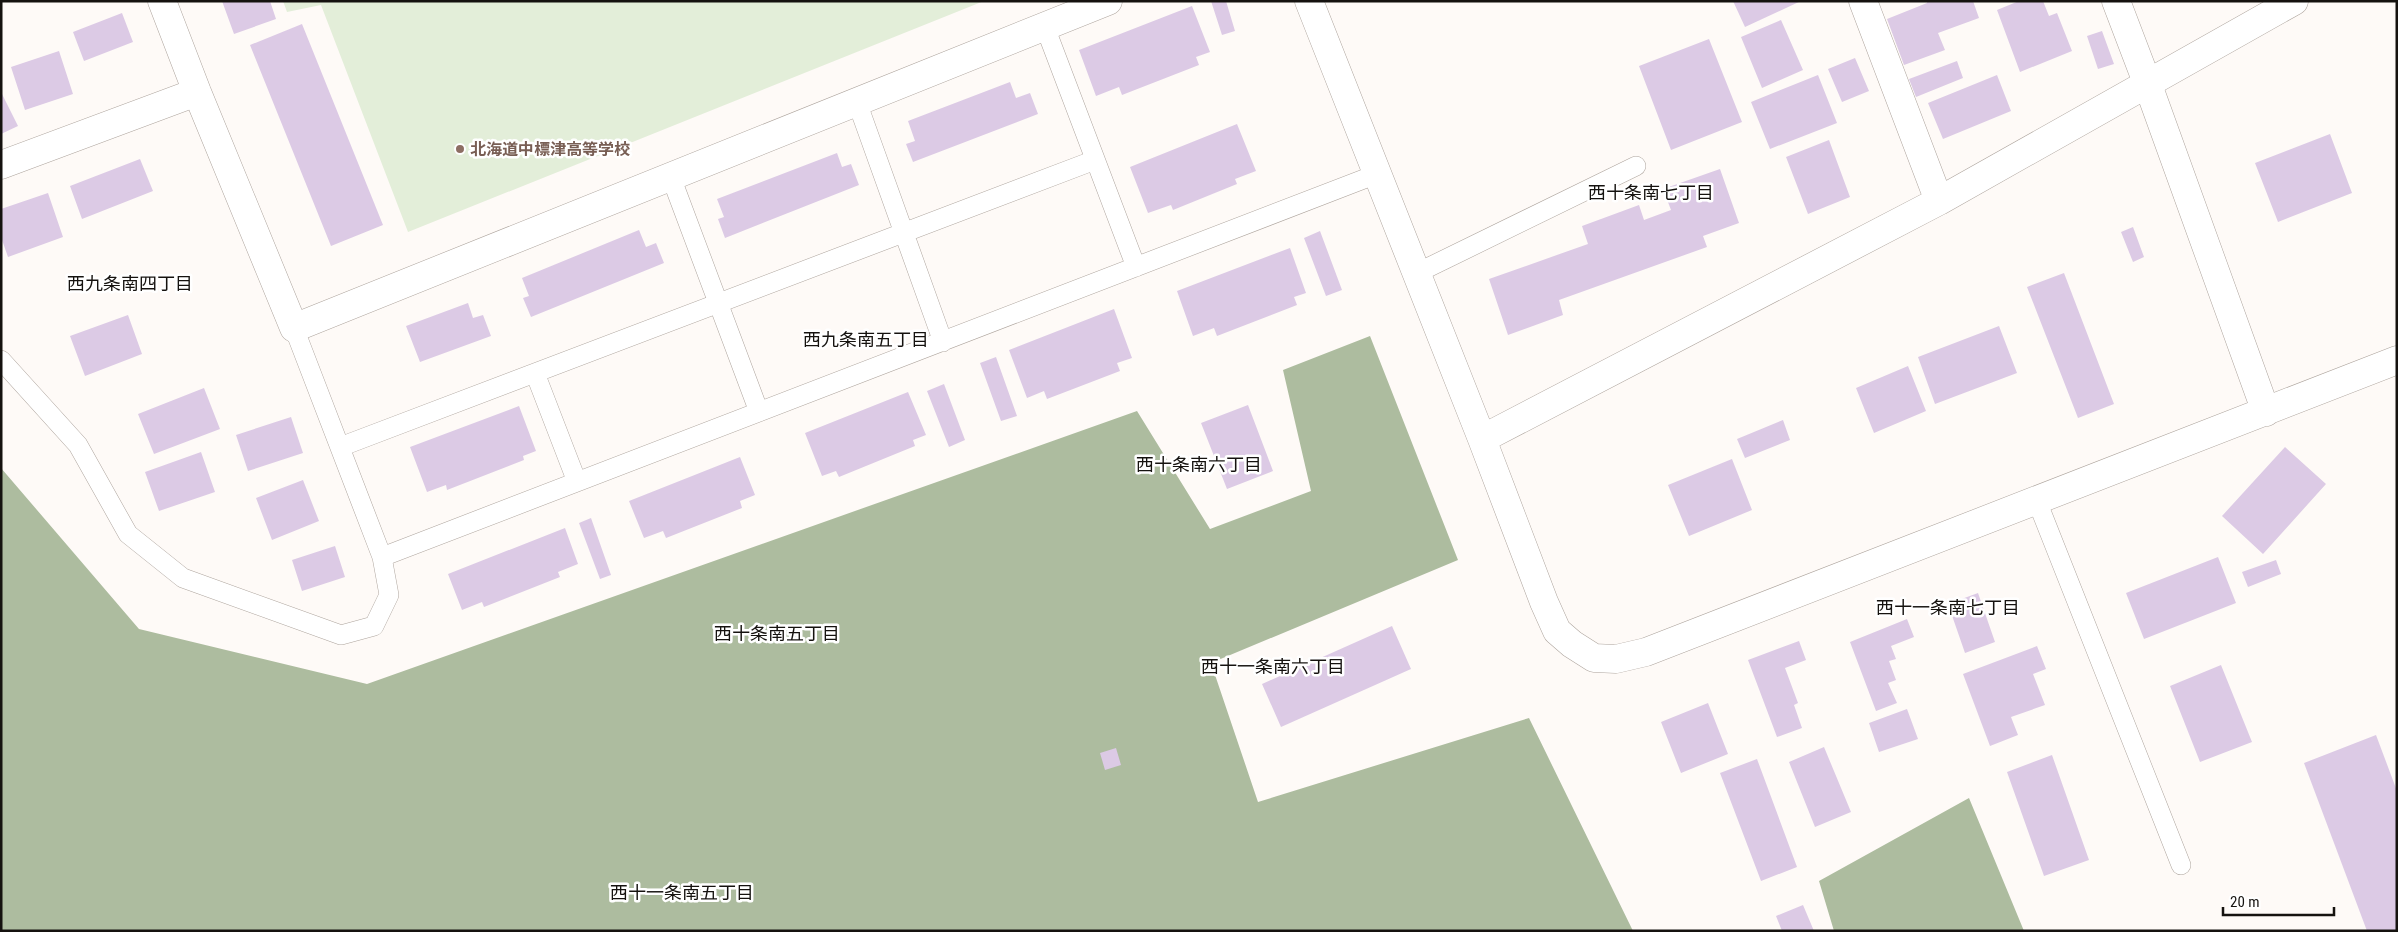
<svg xmlns="http://www.w3.org/2000/svg" width="2398" height="932" font-family="'Roboto Condensed','Noto Sans JP',sans-serif">
  <style>
    .green { fill: #e3eed9 }
    .forest { fill: #adbc9f }
    .building { fill: #dccae5 }
    .lines { fill: none; stroke-linecap: round; stroke-linejoin: round }
    .service-casing { stroke: #aea59e; stroke-width: 20 }
    .minor-casing { stroke: #aea59e; stroke-width: 29 }
    .service { stroke: #fff; stroke-width: 19 }
    .minor { stroke: #fff; stroke-width: 28 }
    .education-dot { fill: #8d6e63; stroke: #fff; stroke-width: 2 }
    .labels { text-anchor: middle; stroke-width: 5; stroke-linejoin: round; paint-order: stroke }
    .education-label { font-size: 16px; font-weight: bold; fill: #785e54; stroke: #fff; text-anchor: start }
    .neighbourhood-label { font-size: 18px; fill: #15120f; stroke: #fff }
  </style>
  <rect width="100%" height="100%" fill="#fefaf7"/>
  <path class="green" d="M283,1H984L408,232L321,5L287,12Z"/>
  <path class="forest" d="M1370,336L1458,560L1211,663L1258,802L1529,718L1633,931H1V468L139,629L367,684L1137,411L1210,529L1311,491L1283,370Z
    M1969,798L2024,931H1834L1819,881Z"/>
  <path class="building" d="M222,1H270L276,19L234,34Z
    M1211,1H1226L1235,31L1222,35Z
    M1733,1H1801L1745,27Z
    M1927,1H1973L1979,18L1938,33L1945,50L1904,65L1887,19L1927,3Z
    M2019,1H2043L2049,16L2057,13L2072,51L2020,72L1997,10Z
    M1192,6L1210,52L1196,57L1199,65L1122,95L1119,87L1096,96L1079,50Z
    M122,13L133,42L84,61L73,32Z
    M1781,20L1803,70L1762,88L1741,37Z
    M302,24L383,225L331,246L250,45Z
    M2102,31L2114,64L2098,69L2087,36Z
    M1709,39L1742,122L1671,150L1639,66Z
    M59,51L73,94L25,110L11,67Z
    M1855,58L1869,91L1842,102L1828,69Z
    M1957,61L1963,78L1916,97L1909,79Z
    M1818,75L1837,123L1770,149L1751,102Z
    M1997,75L2011,111L1943,139L1928,103Z
    M1010,82L1016,98L1030,93L1038,114L913,162L906,144L915,141L908,121Z
    M1,92L18,126L1,134Z
    M1237,124L1256,171L1235,179L1237,184L1173,210L1171,205L1148,213L1130,167Z
    M2330,134L2352,193L2278,222L2255,163Z
    M1829,140L1850,197L1808,214L1786,157Z
    M837,153L842,167L851,164L859,185L725,238L718,219L724,217L717,199Z
    M140,159L153,191L82,219L70,186Z
    M1720,169L1739,223L1703,236L1707,247L1559,300L1563,315L1508,335L1489,279L1588,244L1582,226L1639,205L1644,220L1671,210L1663,189Z
    M48,193L63,237L8,257L1,237V209Z
    M2133,227L2144,257L2133,262L2121,232Z
    M639,230L646,247L656,243L664,263L531,317L523,298L529,296L522,278Z
    M1320,231L1342,290L1326,296L1304,238Z
    M1290,248L1306,293L1294,297L1297,305L1217,336L1214,328L1193,336L1177,291Z
    M2064,273L2114,404L2078,418L2027,287Z
    M468,303L473,318L483,315L491,336L420,362L406,326Z
    M1114,309L1132,358L1117,363L1120,371L1047,399L1044,391L1027,398L1009,350Z
    M128,315L142,354L85,376L70,336Z
    M1999,326L2017,373L1935,404L1918,357Z
    M996,357L1017,416L1001,421L980,363Z
    M1908,366L1926,411L1874,433L1856,388Z
    M944,384L965,440L949,447L927,391Z
    M204,388L220,429L154,454L138,414Z
    M908,392L926,435L913,440L915,446L839,477L836,471L822,476L805,433Z
    M1248,405L1273,471L1227,489L1201,423Z
    M519,406L536,451L523,456L524,460L447,490L446,485L427,492L410,447Z
    M291,417L303,453L248,471L236,435Z
    M1783,420L1790,440L1745,458L1737,439Z
    M2285,447L2326,484L2263,554L2222,516Z
    M201,452L215,492L159,511L145,472Z
    M740,457L755,495L740,501L742,508L666,538L663,531L644,538L629,501Z
    M1732,459L1752,510L1689,536L1668,485Z
    M303,480L319,521L272,540L256,498Z
    M591,518L611,575L600,579L579,523Z
    M565,528L578,564L558,572L560,577L484,607L482,602L462,610L448,574Z
    M335,546L345,577L302,591L292,560Z
    M2218,557L2236,603L2144,639L2126,593Z
    M2276,560L2281,574L2248,587L2242,572Z
    M1978,593L1995,642L1965,653L1948,604Z
    M1907,619L1914,637L1891,646L1896,659L1889,661L1896,680L1888,683L1897,703L1876,711L1850,642Z
    M1392,626L1411,669L1281,727L1262,684Z
    M1799,641L1806,660L1785,668L1798,703L1794,705L1802,728L1777,737L1748,660Z
    M2037,646L2046,669L2033,674L2045,705L2011,717L2018,735L1990,746L1963,674Z
    M2221,665L2252,742L2200,762L2170,686Z
    M1708,703L1728,754L1681,773L1661,722Z
    M1907,709L1918,739L1879,752L1869,723Z
    M2376,735L2397,791V931H2367L2304,763Z
    M1824,747L1851,812L1815,827L1789,762Z
    M1116,748L1121,765L1105,770L1100,753Z
    M2052,755L2089,860L2044,876L2007,772Z
    M1757,759L1797,867L1761,881L1720,773Z
    M1803,905L1814,931H1782L1776,916Z"/>
  <g class="lines">
    <defs>
      <path id="service" d="M1045,27L1136,267
        M857,102L943,342
        M671,177L759,412
        M1417,273L1636,166
        M1,360L78,445L128,534L183,578L341,635L374,626L389,595L382,557L294,328
        M535,373L577,482
        M340,447L1095,160
        M2037,501L2181,865
        M382,557L1377,174"/>
      <path id="minor" d="M162,1L197,92L294,328L1108,1
        M1309,1L1482,439L1544,602L1557,631L1572,644L1594,658L1616,659L1646,652L2397,360
        M1863,1L1939,201
        M2116,1L2148,85L2266,412
        M1,165L197,92
        M1482,439L1939,201L2294,1"/>
    </defs>
    <use href="#service" class="service-casing"/>
    <use href="#minor" class="minor-casing"/>
    <use href="#service" class="service"/>
    <use href="#minor" class="minor"/>
  </g>
  <circle class="education-dot" cx="460" cy="149" r="5"/>
  <g class="labels">
    <g class="education-label">
      <text x="470" y="155">北海道中標津高等学校</text>
    </g>
    <g class="neighbourhood-label">
      <text x="1651" y="199">西十条南七丁目</text>
      <text x="130" y="290">西九条南四丁目</text>
      <text x="866" y="346">西九条南五丁目</text>
      <text x="1199" y="471">西十条南六丁目</text>
      <text x="1948" y="614">西十一条南七丁目</text>
      <text x="777" y="640">西十条南五丁目</text>
      <text x="1273" y="673">西十一条南六丁目</text>
      <text x="682" y="899">西十一条南五丁目</text>
    </g>
  </g>
  <rect width="2398" height="932" fill="none" stroke="#15120f" stroke-width="5"/>
  <path d="M2223 907v8h111v-8" fill="none" stroke="#15120f" stroke-width="2.5"/>
  <text x="2230" y="907" font-size="15" fill="#15120f" stroke="#ffffff" stroke-width="4" paint-order="stroke">20 m</text>
</svg>
